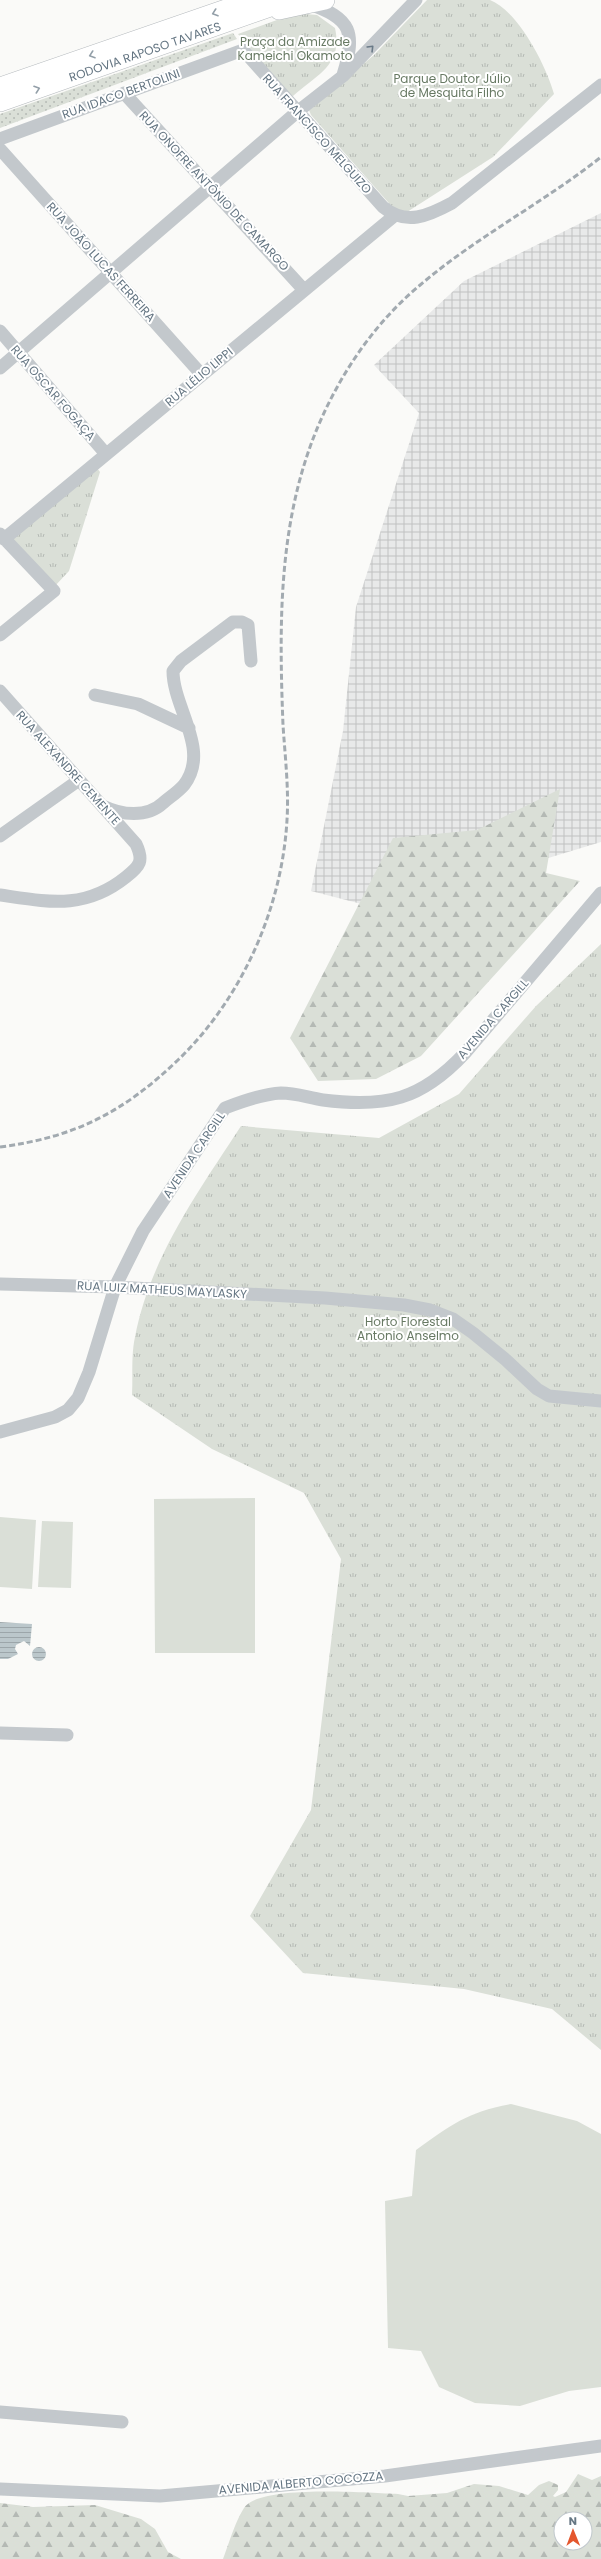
<svg xmlns="http://www.w3.org/2000/svg" width="601" height="2559" font-family="Poppins,sans-serif">
  <style>
    .industrial { fill: url(#industrial-grid) }
    .grass { fill: url(#grass-dots) }
    .forest { fill: url(#forest-firs); fill-rule: evenodd }
    .park { fill: url(#park-tufts) }
    .pitch { fill: #dadfd7 }
    .water { fill: url(#water-rules) }
    .lines { fill: none; stroke-linecap: round; stroke-linejoin: round }
    .highway-casing { stroke: #b4b9bd; stroke-width: 20 }
    .minor { stroke: #c3c8cc; stroke-width: 13 }
    .highway { stroke: #fff; stroke-width: 19 }
    .rail { stroke: #a2aab0; stroke-width: 3; stroke-dasharray: 6 3; stroke-linecap: butt }
    .oneway { stroke: #939fa8 }
    .oneway2 { stroke: #6a7a87 }
    .labels { text-anchor: middle; stroke-width: 4; stroke-linejoin: round; paint-order: stroke }
    .park-label { font-size: 12px; fill: #687a64; stroke: #fff }
    .street-label { font-size: 12px; fill: #657683; stroke: #fff }
  </style>
  <defs>
    <pattern id="industrial-grid" width="8" height="8" patternUnits="userSpaceOnUse"><rect width="8" height="8" fill="#e8e9e9"/><path d="M0 4h8M4 0v8" fill="none" stroke="#c0c1c2"/></pattern>
    <pattern id="grass-dots" width="8" height="8" patternUnits="userSpaceOnUse"><rect width="8" height="8" fill="#dadfd7"/><path d="M2 2h.1M6 6h.1" fill="none" stroke="#b4b9b4" stroke-width="1.8" stroke-linecap="round"/></pattern>
    <pattern id="forest-firs" width="22" height="20" patternUnits="userSpaceOnUse"><rect width="22" height="20" fill="#dadfd7"/><path d="M5 1l3.5 6h-7zM16 11l3.5 6h-7z" fill="#b4b9b4"/></pattern>
    <pattern id="park-tufts" width="24" height="20" patternUnits="userSpaceOnUse"><rect width="24" height="20" fill="#dadfd7"/><path d="M3 7l-1-3M5 7V3M7 7l1-3M15 17l-1-3M17 17v-4M19 17l1-3" fill="none" stroke="#b4b9b4"/></pattern>
    <pattern id="water-rules" width="6" height="5" patternUnits="userSpaceOnUse"><rect width="6" height="5" fill="#bbc7cb"/><path d="M0 2.5h6" fill="none" stroke="#9ca6aa"/></pattern>
  </defs>
  <rect width="100%" height="100%" fill="#fafaf8"/>
  <path class="industrial" d="M601,213V842L381,909L311,891L343,731L356,607L419,413L374,365L464,281Z"/>
  <path class="grass" d="M233,33L237,39L0,128V114Z"/>
  <path class="forest" d="M560,789L546,873L580,881L421,1056L376,1079L318,1081L290,1038L393,838L477,830Z
    M578,2474L592,2480L601,2476V2559H223C229,2543 235,2522 244,2508C259,2484 369,2493 398,2494L408,2496L447,2493L474,2484L499,2486L528,2495L539,2485L549,2481L558,2485V2490L553,2496L555,2497L566,2492ZM561,2519H585V2543H561Z
    M0,2503L33,2507L95,2505L141,2519L155,2529L168,2552L181,2559H0Z"/>
  <path class="park" d="M427,0H490C518,11 546,65 554,94L493,157L407,212L395,210L311,115L309,110L374,55Z
    M305,14L317,15L335,28C343,65 318,74 293,96L288,94L238,34L288,16Z
    M97,468L100,472L69,571L55,586L9,538Z
    M601,944V2050L552,2009L464,1989L303,1973L250,1916L311,1810L341,1559L304,1493L212,1449L132,1395C133,1376 131,1355 135,1337C150,1258 198,1192 241,1126L379,1138L459,1094L536,1006Z"/>
  <path class="pitch" d="M255,1498V1653H155L154,1499Z
    M0,1517L36,1520L32,1589L0,1587Z
    M42,1521L73,1522L71,1588L38,1587Z
    M511,2104L577,2121L601,2134V2387L569,2391L520,2406L475,2403L439,2387L421,2351L388,2348L385,2201L412,2196L416,2150C451,2125 467,2112 511,2104Z"/>
  <path class="water" d="M0,1622L32,1624L30,1646L24,1641L16,1645L15,1649L18,1654L8,1659H0Z
    M32 1654a7 7 0 1 1 14 0a7 7 0 1 1-14 0Z"/>
  <g class="lines">
    <defs>
      <path id="highway" d="M279,10L325,0
        M0,87L252,0
        M0,102L290,0"/>
    </defs>
    <use href="#highway" class="highway-casing"/>
    <path class="minor" d="M309,4C352,18 356,33 343,75
      M124,93L304,290
      M0,139L243,50L383,207C406,226 428,216 452,203L601,85
      M0,149L202,375
      M0,331L106,454
      M0,368L297,112L343,76L416,0
      M0,534L54,591L0,635
      M4,539L394,216
      M0,691L136,844C144,861 140,866 126,877C85,910 49,902 0,895
      M95,695L138,704L189,728
      M103,806C121,815 147,818 163,803C170,797 178,792 184,785C211,750 173,708 173,671L181,661L233,622H242L248,625L251,661
      M0,836L79,780
      M0,1284L115,1287L325,1298L404,1305L430,1310L453,1319L473,1333L506,1360L537,1389L549,1396L601,1401
      M0,1432L55,1417L68,1410L78,1398L89,1372L115,1287L143,1231L225,1108C243,1101 263,1094 281,1093C296,1093 309,1098 323,1100C386,1108 421,1100 465,1053L601,893
      M0,1733L67,1735
      M0,2412L122,2422
      M0,2489L160,2496L385,2476L601,2446"/>
    <use href="#highway" class="highway"/>
    <path class="rail" d="M0,1147C76,1137 124,1112 179,1059C242,998 282,908 287,820C289,789 285,756 283,725C279,622 278,520 319,424C342,371 375,323 419,286C476,237 543,203 601,157"/>
  </g>
  <defs><path id="oneway-chevron" d="M-2-3.5L2.5 0L-2 3.5" fill="none" stroke-width="1.6" stroke-linecap="round" stroke-linejoin="round"/></defs>
  <g class="oneway">
    <use href="#oneway-chevron" transform="translate(215 13) rotate(161)"/>
    <use href="#oneway-chevron" transform="translate(92 55) rotate(161)"/>
    <use href="#oneway-chevron" transform="translate(37 89) rotate(-19)"/>
  </g>
  <use class="oneway2" href="#oneway-chevron" transform="translate(371 48) rotate(-45)"/>
  <g class="labels">
    <g class="park-label">
      <text x="295" y="46">Praça da Amizade<tspan x="295" dy="14">Kameichi Okamoto</tspan></text>
      <text x="452" y="83">Parque Doutor Júlio<tspan x="452" dy="14">de Mesquita Filho</tspan></text>
      <text x="408" y="1326">Horto Florestal<tspan x="408" dy="14">Antonio Anselmo</tspan></text>
    </g>
    <g class="street-label">
      <text transform="translate(145 52) rotate(-19)" y="4">RODOVIA RAPOSO TAVARES</text>
      <text transform="translate(121 94) rotate(-20)" y="4">RUA IDACO BERTOLINI</text>
      <text transform="translate(317 134) rotate(48)" y="4">RUA FRANCISCO MELGUIZO</text>
      <text transform="translate(214 191) rotate(47)" y="4">RUA ONOFRE ANTÔNIO DE CAMARGO</text>
      <text transform="translate(101 262) rotate(48)" y="4">RUA JOÃO LUCAS FERREIRA</text>
      <text transform="translate(199 377) rotate(-40)" y="4">RUA LÉLIO LIPPI</text>
      <text transform="translate(53 393) rotate(49)" y="4">RUA OSCAR FOGAÇA</text>
      <text transform="translate(68 768) rotate(48)" y="4">RUA ALEXANDRE CEMENTE</text>
      <text transform="translate(493 1019) rotate(-49)" y="4">AVENIDA CARGILL</text>
      <text transform="translate(194 1155) rotate(-56)" y="4">AVENIDA CARGILL</text>
      <text transform="translate(162 1290) rotate(3)" y="4">RUA LUIZ MATHEUS MAYLASKY</text>
      <text transform="translate(301 2483) rotate(-5)" y="4">AVENIDA ALBERTO COCOZZA</text>
    </g>
  </g>
  <g transform="translate(573 2531) rotate(359)"><circle r="19" fill="#ffffff" stroke="#c1c8cd"/>
  <path d="M0-3L7 15L0 10L-7 15Z" fill="#e4572e"/>
  <text y="-6" font-size="11" font-weight="bold" text-anchor="middle" fill="#657683">N</text>
  </g>
</svg>
